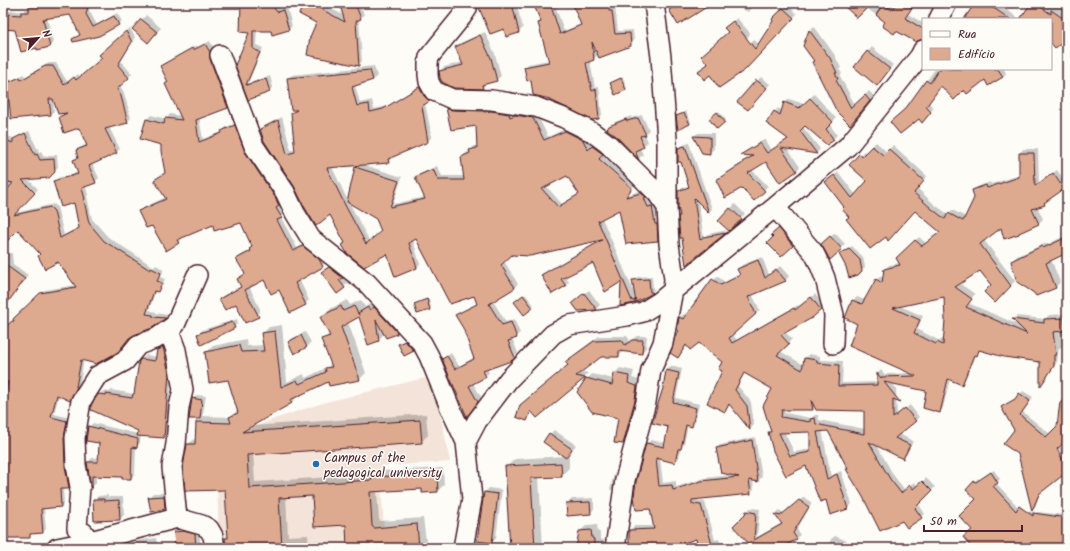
<svg xmlns="http://www.w3.org/2000/svg" width="1070" height="551" font-family="Kalam,sans-serif">
  <style>
    .built { fill: #f3e3d8 }
    .shadow { fill: #0003; fill-rule: evenodd }
    .building { fill: #ddaa90; stroke: #4a1f2b; fill-rule: evenodd }
    .lines { fill: none; stroke-linecap: round; stroke-linejoin: round }
    .minor-casing { stroke: #4a1f2b; stroke-width: 22 }
    .minor { stroke: #fdfcf7; stroke-width: 19 }
    .poi-dot { fill: #1f6fb2; stroke: #fdfcf7; stroke-width: 1.5 }
    .labels { text-anchor: middle; stroke-width: 3; stroke-linejoin: round; paint-order: stroke }
    .poi-label { font-size: 13px; fill: #4a1f2b; stroke: #fdfcf7; text-anchor: start }
  </style>
  <rect width="100%" height="100%" fill="#fdfcf7"/>
  <filter id="ink" filterUnits="userSpaceOnUse"><feTurbulence type="fractalNoise" baseFrequency=".025" numOctaves="2"/><feDisplacementMap in="SourceGraphic" scale="8" xChannelSelector="R" yChannelSelector="G"/><feConvolveMatrix kernelMatrix="1 2 1 2 8 2 1 2 1" color-interpolation-filters="sRGB"/></filter>
  <g filter="url(#ink)">
    <path class="built" d="M433,376L450,462L380,466L385,548H219L216,443L274,419L326,402Z"/>
    <path class="shadow" d="M30,3H91L89,10L97,25L117,13L122,21L118,24L73,40L81,34L70,14L47,17L53,42L50,46L38,48L16,29L5,28L7,14L11,10L23,12L26,9H30Z
      M242,3H276L281,9L287,7L292,26L289,29L273,34L271,30H257L256,45L263,48L248,83L270,76L273,87L269,91L249,99L237,65L250,32Z
      M305,3H320L345,16L341,6L343,3H360L364,15L359,19L362,61L359,64L318,23Z
      M478,3H516L523,28L519,32L505,27Z
      M537,3H568L556,8L564,31L581,24L574,3H612V8L615,7L618,31L633,30L634,41L630,45L596,50L597,56L590,61L595,88L599,86L602,115L598,118L546,97L525,68L528,64L549,60L539,24L542,21Z
      M729,3H755L748,12Z
      M852,3H891L896,7L898,3H914L915,4L908,14L923,23V38L886,22L866,8Z
      M976,3H999L998,4L1020,19H963Z
      M1032,3H1067V39L1051,41V19H1021Z
      M788,5L797,14L744,69L710,74L703,68L709,63L729,32V24L737,18L750,33L741,52L754,39L759,45L775,21L773,19Z
      M146,15L161,28L152,38L134,29Z
      M814,26L834,54L841,68L839,69L842,74L840,76L855,105L869,91L874,96L854,120L804,46L810,30Z
      M130,28L135,37L121,61L132,74L120,85L124,93L131,118L127,122L109,127L120,149L116,152L92,163L99,178L95,182L86,187L88,195L87,196L92,219L108,237L154,267L156,265L163,269V272L160,277L165,279L161,288L157,291L156,290L149,310L156,312V313L168,315L151,327L131,336L121,348L84,359L80,383L73,396L70,399L59,395L54,414L70,418L72,484L68,488H63L64,503L61,506L44,507L46,529L43,532L3,527V330L45,290L76,285L58,261L41,254L18,228L3,243V134L15,139L18,136L29,131L37,148L40,149L38,150L39,152L41,151L44,156L57,155L58,167L48,177L28,179L38,189L15,213L54,204L57,207L64,235L80,227L75,202L54,182L58,178L79,172L74,160L78,156L77,150L81,147L87,144L79,127L60,118L65,113L53,98L54,111L50,114L9,86L3,89V67H4L11,81L24,74L25,77L49,63H56L68,83L78,74L80,77L103,58L104,52Z
      M485,32L495,54L501,76L496,80L486,84L482,88L440,71L444,67L463,62L456,47L460,43Z
      M210,41L213,47V54L231,103L227,107L199,117L203,139L222,132L226,127L239,122L283,201L280,204L285,213L281,217L297,248L307,243L326,262L322,266L299,279L309,300L305,304L264,278L249,286L260,309V312L256,317L236,303L220,299L224,295L242,286L238,279L246,273L237,259L241,255L251,250L253,246L241,222L214,224L181,237L182,239L178,243L152,224L139,211L143,208L166,197L155,180L166,172L162,144L141,138L147,119L151,115L166,119L170,114L181,116L166,84L168,81L161,66L165,63L197,45L198,47Z
      M872,47L893,65L881,80L855,67Z
      M374,66L377,76L373,80L355,85L360,103L372,100L374,109L388,106L423,84L433,97L425,103L432,137L428,141L391,156L392,158L388,162L361,164L402,177L393,204L425,197L416,177L420,174L437,166L442,176H465L462,157L466,153L471,151L474,146H478L477,125L447,109L450,105L513,110V114L519,111L537,114L548,137L569,127L587,136L592,147L596,143L606,150L602,155L635,184L628,195L645,189L652,204L656,203L661,236L657,240L620,209L602,218L636,297L634,280L637,277L652,276L653,289H655L652,292L637,299L634,302L621,305L622,280L594,262L565,276L569,282L565,285L542,276L546,272L601,240L511,254L504,261L518,284L493,301L506,322L514,319L520,333L512,338L518,353L511,360L487,369L489,373L485,376L473,383L481,397L470,412L443,359L451,353L459,366L475,357L464,328L456,316L460,312L478,303L474,294L417,238L413,240L420,264L417,268L387,253L346,242L331,214L295,185L261,130L265,126L282,117L291,150L296,149L292,113L297,109L288,78L292,75ZM360,164L356,168L348,201L332,167ZM567,174L580,193L562,204L546,186ZM349,202L377,218L382,231L370,242Z
      M935,69H1004L1006,73L1003,77L985,78L964,89L942,85L929,103L934,108L922,121L908,107Z
      M623,77L627,88L626,89L611,83Z
      M761,77L770,84L752,104L757,81Z
      M814,94L836,118L830,125L837,135L833,139L805,125L803,127L820,149L817,153L787,148L800,167L796,171L767,160L752,170L768,186L754,199L743,187L717,180L753,155L743,154L764,139L771,150L789,138L775,112L778,108L782,111L785,103L789,99L804,104Z
      M686,111L691,122L689,124L677,117Z
      M719,111L726,120L725,122L712,117Z
      M642,115L649,130L645,134L648,142L640,148L643,155L639,158L616,135L608,129L615,122L631,116V118Z
      M698,133H714V149L709,153L694,136Z
      M876,142L887,152L893,145L927,176L917,188L935,205L948,214L952,210L966,217L975,198L973,190L977,187L990,182L991,184L1020,175V153L1023,149H1038L1039,183L1057,170L1067,184L1044,204L1037,206L1043,219L1039,223L1021,231L1019,233L1002,226L984,240L1015,281L995,302L992,285L980,269L959,283L975,294L968,303L1019,325L1013,319L1017,316L1045,319L1049,315L1067,314V346L1059,348L1057,362L1044,382L1041,384V361L981,349L975,355L965,380L962,384L950,379L943,408L940,412L928,391L891,382L896,388L897,416L910,405L919,417L899,434L913,441L907,454L903,458L876,444L894,476L905,490L914,482L918,486L926,478L935,487L918,503L925,514L921,517L902,519L849,468L828,430H822L831,476L841,471L852,504L848,508L826,498L806,465L787,475L770,433L772,431L774,389L745,372L738,386L751,402L754,425L750,429L730,404L725,411L724,361L699,342L687,345L678,357L680,331L678,330L680,317L684,314L687,316L717,276L725,282L741,274L739,269L742,265L762,257L769,275L780,266L789,276L786,280L752,294L760,310L732,334L737,340L798,305L799,307L815,294L824,306L820,310L785,332L792,339L780,351L804,365L805,358L809,354L820,356V360L843,361L842,383L878,382V373L881,370L885,375L886,374L911,373L858,323L853,300L857,297L865,300L877,280L880,276L884,278L885,269L889,265L900,263L898,258L919,237L926,243L941,232L915,210L887,235L850,217L846,206L830,179L838,172L856,195L868,181L860,155L864,151L866,153ZM945,296L946,320L944,340L942,339L940,341L917,329L923,316L900,306ZM815,406L865,410V429L819,420L818,415H815L811,418L785,413V409H813ZM784,431H811V449L794,452Z
      M689,143L712,209L709,212L698,201L704,238L708,234L727,230L687,263L680,216L681,215L679,192L683,188L690,185L679,148L683,145Z
      M735,204L745,214L729,229L719,221Z
      M783,225L797,241L781,256L774,237L772,235Z
      M835,233L845,244L841,248L827,240Z
      M1067,235V258L1064,253L1051,259L1060,282L1056,287L1036,295L1012,261L1017,256L1044,244H1048Z
      M852,246L863,257L865,267L858,274L847,266L840,254Z
      M12,253L13,264L28,275L3,309V254Z
      M333,264L346,274L343,277L348,283L337,292L326,269Z
      M589,290L600,305L596,309L579,310L577,299Z
      M525,294L534,305L524,313L517,300Z
      M429,298L431,308L429,309L415,304Z
      M347,300L350,305L361,300L365,307L374,301L403,326L397,333H385L378,340L360,315L348,322L366,373L360,379L330,385L329,381L298,396L292,402L251,426L426,414L428,435L421,442L253,453L255,482L376,474L379,471L443,468L444,485L437,491L423,488L377,491L379,520L381,521L423,518L427,548H348L347,524L313,495L286,496L288,536L308,535L309,548H226V538L229,536L226,489L188,444L196,438L197,422L201,418H190L193,399L197,395L206,396L203,414L202,416L230,417L238,410L228,379L206,353L213,346L246,339L247,346L264,345L262,334L269,327L282,325L287,382L304,374L305,378L326,368L332,363L323,340L330,333L321,317L328,310Z
      M237,319L238,323L234,327L198,334L202,330Z
      M305,332L311,342L307,346L295,352L289,342L293,338Z
      M599,336H627L630,341L637,336H647L646,348L641,353L624,351L619,356H600L580,371L588,373L584,377L537,417L532,412L526,420L517,416L569,365L566,362L571,357Z
      M407,340L415,349L413,350L401,343Z
      M167,344L172,369L167,433L163,437L141,435L140,443L136,447L135,474L131,478H123V476L96,475V483L92,487L88,462L92,458H99L100,443L89,427L93,423L138,434L140,430L99,395L103,391L110,392L111,390L134,394L140,362L146,355L157,357L158,350L162,346Z
      M671,366L682,369L676,398L699,404L695,422L692,425H688L684,444L681,448L679,458L675,462L660,458L663,483L676,481V487L705,478L732,475L717,448L720,445L755,437L762,477L758,481L753,479L754,490L750,493L692,499L705,502L715,540L719,539L722,548H699L696,538L664,548H646L630,530L634,526H654L647,443L651,440L666,443L669,426L664,388L667,370Z
      M620,368L634,371L632,378L642,381L628,438L623,443L620,418L587,379L592,374L614,379L615,373Z
      M1023,391L1033,397L1023,412L1050,434L1058,426L1061,400L1065,397H1067V438L1060,445L1067,458V471L1041,491L1035,507L1033,509L1015,430L1003,407L1018,397Z
      M554,430L576,445L567,456H569V468L561,476L539,477L543,548H511L506,467L515,459L565,456L550,434Z
      M994,470L1000,479L996,483L1020,509L1019,510L1034,512L1036,513L1037,512L1067,515V548H974L973,530L978,499L967,490L978,478L980,480Z
      M616,472L614,488L612,490H610L614,474Z
      M489,488L502,490L496,538L492,542L485,492Z
      M153,493H168L169,504L165,508L149,497Z
      M108,495V497H123L124,515L120,519L94,500L98,496Z
      M804,497L812,503L797,529L800,535L796,538L779,548H744L750,543L746,514L747,512L750,508L760,509L757,537L782,523L776,514L779,510L784,513Z
      M594,498V509L590,513L567,503L572,499Z
      M597,524L598,532H600V539L604,540L602,548H577L580,531L587,525Z
      M179,528L199,531L201,547L176,548L175,533Z
      M835,536L847,541L844,548H827L831,539Z
      M156,538L158,548H132L131,545L135,541Z"/>
    <path class="building" d="M29,3H89L86,14L93,27L114,16L119,25L99,36L73,42L72,39L80,35L70,15L43,19L50,47L37,50V48L21,52L15,30L4,29L6,14L21,15V12H29Z
      M241,3H270L277,12L283,10L289,30L272,35L271,31H253V49L260,52L246,85L266,79L270,92L248,100L235,65L249,33L240,32Z
      M304,3H310L345,22L340,5L347,3H355L361,19L356,21L359,66L307,55L310,37L316,23L299,14Z
      M477,3H512L519,33L506,37L504,29L490,34Z
      M533,3H550L560,34L581,25L572,3H608L609,11H612L615,34L630,33L631,46L599,58L592,42L594,60L586,63L592,91L596,89L599,119L592,120L546,98L533,95L531,80L527,81L524,67L549,62L538,23L541,22Z
      M679,3H713L678,25L669,10Z
      M841,3H872L857,18Z
      M897,3H906L912,8L905,18L923,29V39L916,42L896,31L894,34L882,26L885,22L876,15L883,4L892,10Z
      M975,3H986L1010,19H964Z
      M1031,3H1035L1051,14V10L1067,21V40L1055,48L1051,43V19H1020Z
      M783,8L794,18L745,70L719,88L710,75L704,80L698,71L708,64L701,56L728,32L724,28L733,21L755,49L773,21L772,19Z
      M141,19L157,32L148,43L132,29Z
      M809,30L830,58L837,73H835L838,79L836,80L851,108L865,95L870,101L850,125L837,112L812,62L814,61L803,46Z
      M126,31L132,42L118,65L129,78L117,89L121,96L128,123L105,129L117,153L89,166L96,183L82,188L85,199L84,200L89,223L104,241L150,270L151,268L161,273L157,281L162,283L158,292L154,291L146,314L153,315V317L166,318L152,328L134,335L129,338L118,352L96,364L81,360L76,387H77L70,401L57,395L51,417L67,421L64,438L65,466L69,488L68,489H60L61,507L41,509L43,533L30,534V538H5V528H3V413L8,382L4,381L6,352H3V329L12,321H14L13,319L40,293L76,287L58,262L45,269L38,256L40,254L18,230L3,245V194L13,183L3,181V139L13,143V139L25,133L35,155L37,154L40,160L54,159L55,172L49,178L22,180L35,193L14,215L50,207L54,211L60,238L79,228L74,203L61,207L53,181L78,174L73,160L78,158L76,150L87,146L79,128L64,133L59,117L67,113L58,114L53,99H49L51,115L11,119L7,83L20,77L21,80L45,66H53L64,85L74,77L76,80L102,58L99,55Z
      M480,35L491,58L497,81L482,85L483,89L454,88L442,82L440,78L439,71L463,65L455,47Z
      M205,44L210,52V59L228,108L196,120L199,142L222,133L221,131L235,125L245,152L275,197L279,206L276,208L282,218L277,220L293,251L303,246L319,259L323,267L295,283L306,305L290,313L279,290L271,294L264,280L245,290L259,317L245,323L236,304L225,310L219,299L241,287L237,279L245,274L236,259L251,251L249,249L252,247L241,223L214,231L213,225L177,240L179,243L166,251L152,226L146,228L138,211L166,199L154,180L165,173L161,151V145L140,139L146,119L164,124L165,118L182,120L165,84L168,82L160,66L192,48L193,50Z
      M867,51L890,69L877,86L854,67Z
      M939,69H998L1003,77L988,86L985,80L967,94L964,90L954,100L941,86L926,107L931,112L922,123L919,119L900,134L890,122L906,108L926,80L930,83Z
      M370,70L373,80L352,87L357,106L369,104L370,112L383,109L419,87L424,96L430,101L422,106L428,142L388,159L389,163L327,168L346,207L366,244L381,231L376,219L347,202L355,167L399,181L390,207L425,199L415,177L433,169L438,180H464L461,157L470,153L469,150L477,148L476,126L451,130L446,108L452,110L484,111V112L491,111L509,114L510,117L515,115L533,118L544,140L565,131L583,140L588,150L592,146L603,154L599,159L632,188L626,197L641,193L646,197L644,198L648,207L652,206L655,224H657L658,241L626,244L619,210L598,221L632,301L635,300V303L620,306L621,282L605,292L593,263L561,279L566,286L552,294L541,275L602,240L530,256L512,255L501,265L515,288L489,304L502,325L511,322L517,338L508,341L515,358L511,361L483,371L486,377L469,386L478,402L467,417L442,359L447,356L455,369L474,359L463,328L455,315L477,304L474,296L450,304L416,239L409,243L417,268L395,277L387,254L364,267L347,253L342,245L345,243L330,215L316,226L305,208L294,186L264,141L260,129L278,120L287,154L295,152L291,113L297,110H291L287,78ZM567,176L579,194L558,207L542,189Z
      M621,78L626,90L615,95L610,83Z
      M756,80L767,88L748,110L737,102Z
      M810,98L833,122L826,129L834,140L827,145L805,126L800,131L817,154L781,148L797,171L780,183L766,162L748,173L765,191L754,201L745,191L746,190L745,191L742,188L725,198L716,180L743,163L742,162L753,156L740,155L760,143L767,153L788,139L766,123L774,111L780,115L784,102L799,108Z
      M717,112L725,122L717,129L709,119Z
      M684,113L690,124L678,130L676,116Z
      M638,118L646,135L640,136L644,147L635,151L639,160L616,136L607,129L609,126L626,119L627,121Z
      M693,136L710,137V154L702,153Z
      M685,146L709,213L694,198L700,240L703,237L726,233L686,265L682,238H680L678,216H680L678,207V191L689,187L681,162H678V148Z
      M872,146L883,155L889,149L924,181L914,193L932,209L945,219L948,213L963,221L974,198L972,190L986,185L987,188L1019,177V153H1034L1035,186L1053,173L1064,189L1044,203L1045,205L1032,209L1039,224L1019,233V234L1004,239L1001,228L980,244L1011,286L995,303L984,292L991,285L980,271L955,287L972,299L966,307L1027,334L1012,319L1044,323V319L1064,318L1065,331L1053,332L1056,355H1054V366L1040,387V362L1004,357L979,350L977,356L974,355L962,385L948,379L940,413L923,408L926,391L884,382L900,402L893,399V418L905,408L916,421L895,438L910,445L903,459L869,442L890,479L901,493L910,485L913,489L922,481L932,491L915,508L922,518L907,528L902,521L880,531L863,497L846,469H848L828,431L817,432L827,479L837,474L848,509L830,515L826,500L820,502L806,466L786,476L773,451L768,432H771L763,406L772,389L744,373L735,390L747,406L750,430L729,404L725,412L707,403L722,371L718,369L722,362L699,343L690,350L686,345L678,358L670,353L675,336L679,331L677,330L679,317L683,319L712,279L721,285L740,275L737,269L758,260L765,278L776,269L786,281L748,297L756,314L729,338L732,343L794,308L795,310L811,297L821,310L812,318L781,335L789,344L777,355L802,370L804,358L817,360V363L839,365L838,386L877,385V373L881,378V377L916,376L849,346L857,324L845,318L852,300L862,304L876,279L882,283L884,269L900,265L896,258L915,240L922,246L940,232L915,211L888,241L886,237L870,249L846,219L849,217L842,209L844,207L825,182L834,175L852,198L867,181L849,165L859,154L862,156ZM944,297L945,320L943,345L937,342L936,344L914,333L920,320L893,308ZM811,400L816,410L864,411V434L816,424L815,418L810,419V422L781,417L782,410H813ZM810,432V452L790,456L779,433Z
      M730,208L742,219L729,231L718,221Z
      M779,228L793,246L781,257L767,243L773,237L771,235Z
      M830,236L842,249L830,260L821,244Z
      M1067,237V253L1046,263L1056,288L1036,296L1034,293L1017,282L1011,261L1042,246L1043,248Z
      M849,249L860,260L862,271L858,275L849,278L846,267L839,254Z
      M3,263L25,279L3,309Z
      M329,267L343,278L339,280L345,288L337,294L321,272Z
      M649,279L650,292H652L653,293L636,302L632,280Z
      M584,293L597,310L578,311L572,303Z
      M523,295L533,308L524,315L514,302Z
      M427,299L430,310L417,314L414,304Z
      M341,306L343,311L354,306L359,315L358,313L368,307L370,310L374,307L396,331L397,334L386,338L376,320L379,341L368,345L359,317L341,327L360,380L329,386L328,382L290,400L292,403L242,432L420,420L422,443L247,455L249,488L372,480L371,477L437,474L438,492L422,493V489L370,492L372,526L374,528L417,524L419,548H347L346,525L314,527L312,496L279,498L282,548H226L225,538H228L225,490L185,491L183,467L187,444H195L196,422L231,423L229,417L238,413L228,380L209,383L205,352L239,345L241,352L264,351L261,333L275,331L281,387L297,380L299,384L326,372L325,368L332,367L321,339L330,336L320,317Z
      M232,322L235,328L201,345L197,334Z
      M301,335L307,347L294,354L288,342Z
      M622,340L625,345L632,340H643L642,354L619,351V357H601L576,376L585,378L537,418L531,411L527,421L516,417L520,405L568,365L565,362L594,341Z
      M405,341L414,351L404,356L398,344Z
      M163,347L169,373L164,438L137,436L138,431L91,410V405L98,394L106,395V394L132,398L133,394H134L139,361L141,359L155,361L157,350Z
      M666,370L679,373L673,402L696,408L692,427L686,425L681,449H678L675,463L656,458L659,486L672,485L673,490L701,481L739,477L721,473L716,448L752,440L758,482L749,480L751,494L692,500V504L701,505L713,548H698L696,539L669,548H629V530L654,529L650,509L636,510L634,496L636,482L646,443L664,447L668,427L652,423L663,388Z
      M614,373L629,376L628,383L637,386L635,400L623,444L614,443L618,418L592,412L577,392L586,378L612,385Z
      M1019,393L1030,401L1020,415L1046,437L1057,426L1060,402H1067V440L1057,449L1067,468V472L1039,494L1032,511L1018,454L1003,444L1014,430L1001,407L1015,399Z
      M192,398L202,400L200,419H189Z
      M88,426L138,439L137,448L132,447L131,479H122V477L92,476V488H91L87,462H98L99,443L86,441Z
      M549,433L572,449L566,458L543,442Z
      M561,463L562,477L531,478L535,548H510L505,466Z
      M991,472L998,483L993,486L1016,511L1019,506L1033,516V513L1067,518V527L1065,528L1063,548H972L963,537L972,530L959,516L976,499L966,490L974,481L976,482Z
      M484,492L498,494L492,543L477,541Z
      M164,496L165,509L151,512L148,497Z
      M93,499H104V501L119,500L120,520L94,521Z
      M799,500L809,507L793,533L797,539L781,548H738L748,543L733,526L745,514L746,511L756,513L754,540L782,524L774,514L780,516Z
      M590,502L591,514L567,516L566,503Z
      M591,530L592,538L594,539V548H576L579,531Z
      M183,531L195,534L196,548H175L174,532Z"/>
    <g class="lines">
      <defs>
        <path id="minor" d="M466,3L467,9L463,15L429,57L428,64V75L429,82L434,91L452,99L492,100L536,107L564,118L592,132L608,144L657,193L667,207
          M939,19L947,3
          M220,55L254,146L285,192L295,213L311,239L367,283L422,343L429,356L451,410L466,442
          M775,207L814,253L819,263L825,278L834,315L833,344
          M169,331L176,350L183,390L179,407L176,444L172,467L177,518
          M57,548L87,542L177,518L202,525L209,529L213,536L215,548
          M91,548L84,533L77,528L80,487L76,465L75,438L81,401L97,376L125,361L138,345L157,338L175,325L197,275
          M463,548L472,499L466,442L477,421L509,379L553,334L569,325L627,316L643,312L659,302L775,207L848,146L920,56L923,50
          M615,548L625,480L646,402L651,370L663,343L673,290L674,279L669,244L667,207V139L661,57L654,3"/>
      </defs>
      <use href="#minor" class="minor-casing"/>
      <use href="#minor" class="minor"/>
    </g>
  </g>
  <circle class="poi-dot" cx="316" cy="464" r="4"/>
  <g class="labels">
    <g class="poi-label">
      <text x="324" y="462">Campus of the<tspan x="324" dy="15">pedagogical university</tspan></text>
    </g>
  </g>
  <rect width="1070" height="551" fill="none" stroke="#fdfcf7" stroke-width="16"/>
  <rect x="8" y="8" width="1054" height="535" fill="none" stroke="#4a1f2b" stroke-width="1.5" filter="url(#ink)"/>
  <rect x="922" y="18" width="130" height="52" fill="#fdfcf7" stroke="#b5a4a5"/>
  <rect x="930" y="31" width="20" height="6" fill="#fdfcf7" stroke="#b5a4a5"/>
  <text x="958" y="38" font-size="12" fill="#4a1f2b">Rua</text>
  <rect x="930" y="48" width="20" height="12" fill="#ddaa90" stroke="#b5a4a5"/>
  <text x="958" y="58" font-size="12" fill="#4a1f2b">Edifício</text>
  <g transform="translate(38 38) rotate(63)" stroke="#fdfcf7" stroke-width="3" paint-order="stroke">
  <path d="M0-3L7 15L0 10L-7 15Z" fill="#4a1f2b"/>
  <text y="-6" font-size="11" font-weight="bold" text-anchor="middle" fill="#4a1f2b">N</text>
  </g>
  <path d="M924 525v6h98v-6" fill="none" stroke="#4a1f2b" stroke-width="2"/>
  <text x="930" y="525" font-size="12" fill="#4a1f2b" stroke="#fdfcf7" stroke-width="3" paint-order="stroke">50 m</text>
</svg>
